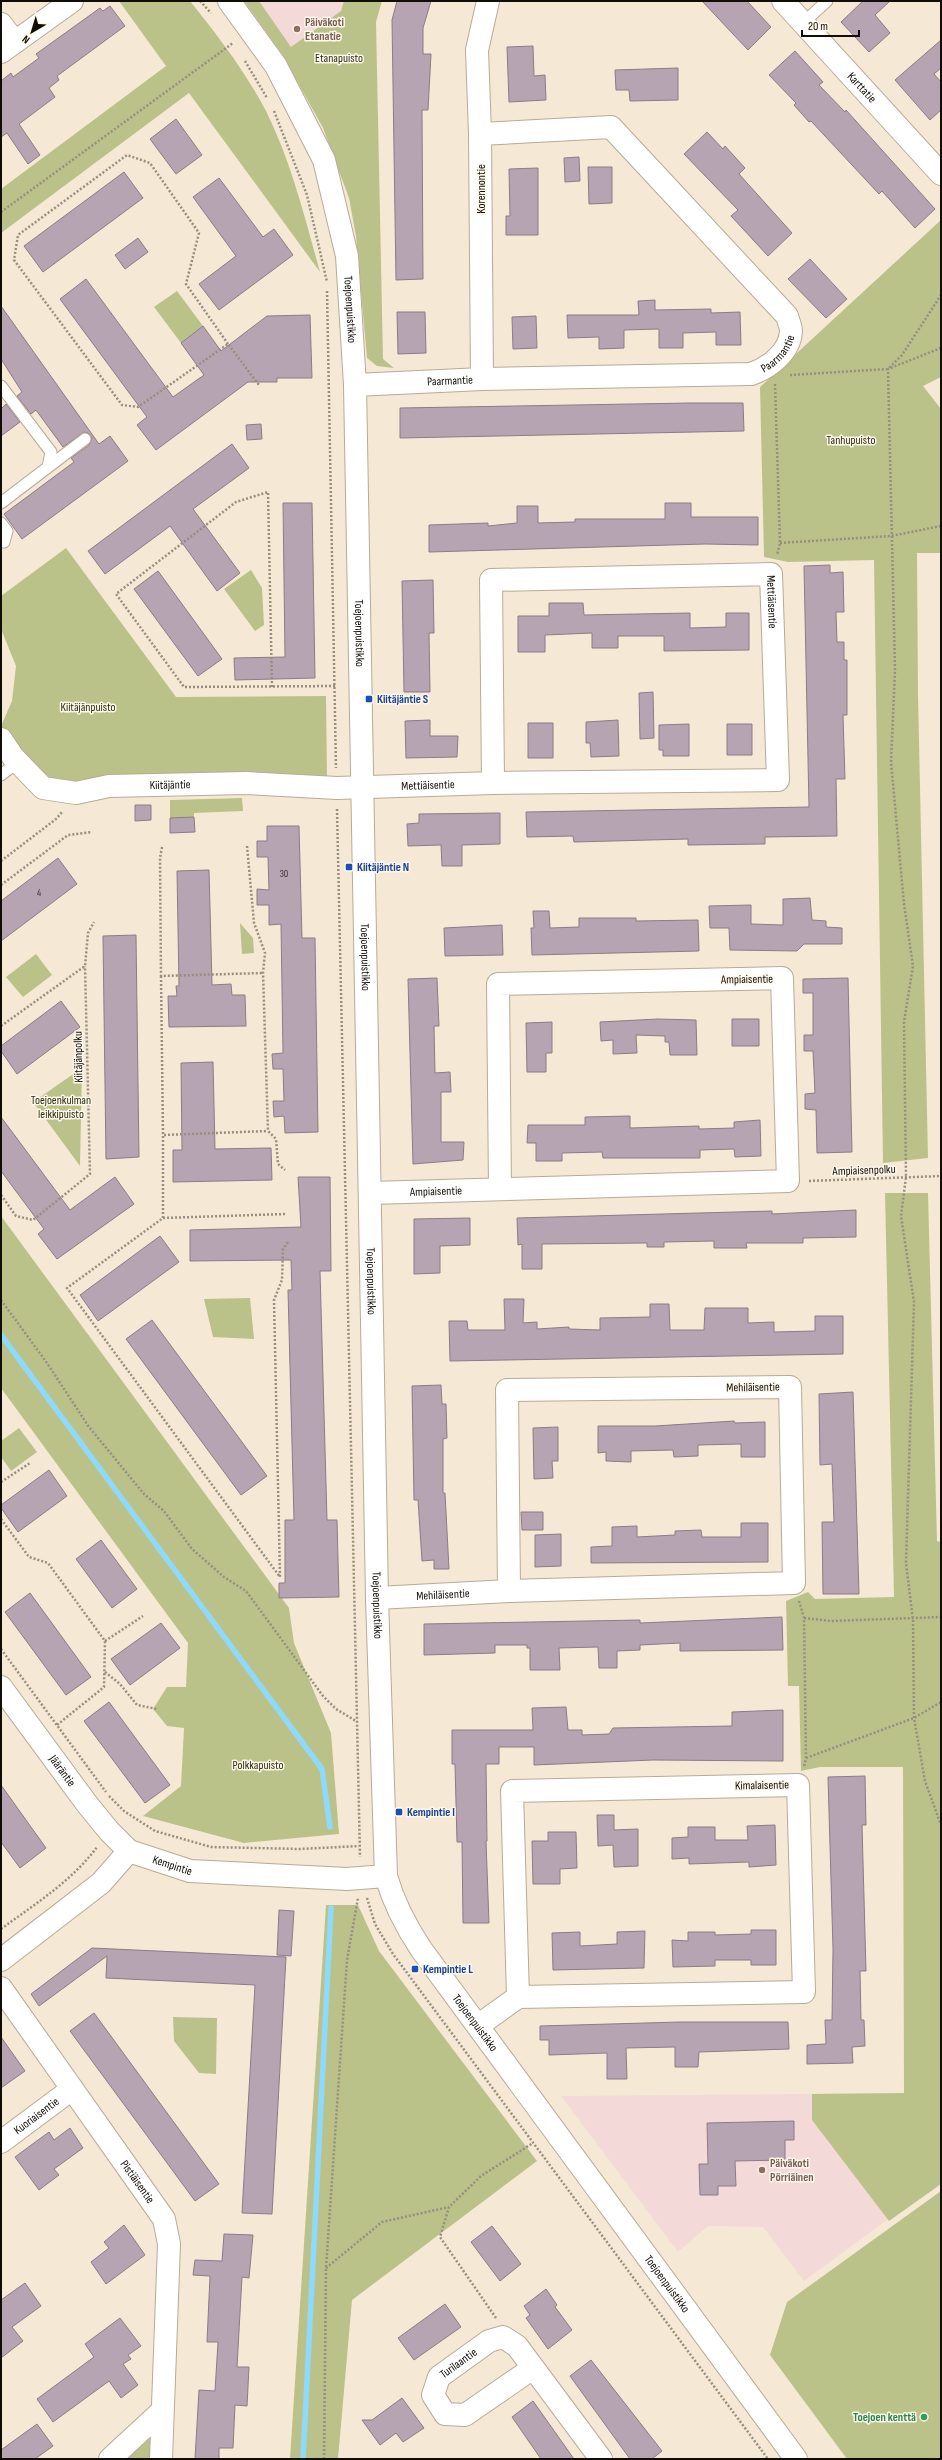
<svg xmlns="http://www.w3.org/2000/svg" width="942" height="2460" font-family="'Sofia Sans Condensed',sans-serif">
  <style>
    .education { fill: #f4d9d9 }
    .green { fill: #bbc289 }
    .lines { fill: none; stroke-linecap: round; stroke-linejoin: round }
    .stream { stroke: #8edafb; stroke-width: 5.5 }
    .building { fill: #b6a4b2; stroke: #8c7b88 }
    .lane-casing { stroke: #b7ab98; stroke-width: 13 }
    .street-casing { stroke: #b7ab98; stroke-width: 24 }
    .path { stroke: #968e7f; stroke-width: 2.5; stroke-dasharray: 2 2; stroke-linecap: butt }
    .lane { stroke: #fff; stroke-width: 11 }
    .street { stroke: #fff; stroke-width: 22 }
    .education-dot { fill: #8d6e63; stroke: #fef7eb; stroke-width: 1.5 }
    .transit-dot { fill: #1a4fb4; stroke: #fef7eb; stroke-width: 1.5 }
    .leisure-dot { fill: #2e9e5b; stroke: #fef7eb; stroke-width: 1.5 }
    .labels { text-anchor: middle; stroke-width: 3; stroke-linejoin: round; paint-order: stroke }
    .number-label { font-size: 10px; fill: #3a3231 }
    .education-label { font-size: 12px; font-weight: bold; fill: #785e54; stroke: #fef7eb; text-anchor: start }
    .park-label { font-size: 12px; fill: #2a2d0f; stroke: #fef7eb }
    .street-label { font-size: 12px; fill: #100c06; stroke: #fef7eb }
    .transit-label { font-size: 12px; font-weight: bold; fill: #164399; stroke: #fef7eb; text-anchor: start }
    .leisure-label { font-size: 12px; font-weight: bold; fill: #27864d; stroke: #fef7eb; text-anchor: end }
  </style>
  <rect width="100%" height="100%" fill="#f5e9d5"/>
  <path class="education" d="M259,1H344L341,11L291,47Z
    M904,2093L909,2204L804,2281L763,2227L708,2226L678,2252L561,2096Z"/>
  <path class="green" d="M119,1H190C218,36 245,71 266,111C291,161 305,218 320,272L189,93L1,233V189L166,66Z
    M244,1H259L291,47L341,11L344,1H382L376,22L383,359L394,368L377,366L367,358L356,236L349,198L323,128L282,54Z
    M941,220V377L923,386L941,409V553H917L918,694L928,1158L883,1163L874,560L788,562L764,557L760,387Z
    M177,291L203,326L181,343L154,307Z
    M66,548L176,697L326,696L327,777L78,784L46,779L18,751L1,726L12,701L16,666L1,629V596Z
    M251,570L262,588L264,625L255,631L224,589Z
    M242,798L243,811L194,813V817L170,818V800Z
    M240,923L253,938L254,953L242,954Z
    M36,954L52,975L23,997L6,977Z
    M82,1068L80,1166L33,1102Z
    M885,1193H928L937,1541L941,1542V2184L889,2221L812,2120V2094L904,2093L903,1767H820L801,1771L799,1686H788L786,1601L808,1592L815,1599L894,1597Z
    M1,1216L289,1608L294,1643L331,1733L339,1834L244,1843L143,1816L181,1786L184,1728L167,1726L153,1709L167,1687H186L188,1643L1,1388Z
    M250,1298L254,1339L213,1337L204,1299Z
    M19,1428L37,1452L11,1471L1,1457V1441Z
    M326,1905H358L379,1951L537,2161L352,2300L338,2459H290Z
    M173,2017L217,2018L216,2074L199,2073L174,2041Z
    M941,2191V2459H847L770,2355L787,2302Z
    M154,2435L153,2459H122L136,2445Z"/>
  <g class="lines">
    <path class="stream" d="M1,1335L322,1769L330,1827
      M303,2459L331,1908"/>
  </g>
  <path class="building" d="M397,1H431L423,28V54H431L428,110H422L423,279L396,280L392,20Z
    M702,1H747L771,27L748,50Z
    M863,1H890L875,15L890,33L869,52L841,22Z
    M110,6L125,26L57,76L59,80L49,88L55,97L19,124L40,155L28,164L7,133L1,137V81L11,73L13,77L39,58L36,54L100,8L103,11Z
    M941,40V68L934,74L941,82V110L930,120L895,80Z
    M533,46L534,76L545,75L546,100L509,102L507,47Z
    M795,51L823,82L819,85L845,112L846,110L935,209L915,228L882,191L879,194L811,121L809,122L794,105L796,103L769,75Z
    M678,68V100L630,101L629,90H616L615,70Z
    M176,119L202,155L176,174L150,139Z
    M707,132L723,149L725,146L745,168L739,174L792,233L768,256L731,216L738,210L684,154Z
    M579,157L580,181L565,182L564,158Z
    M588,167H612V203L589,204Z
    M538,168V235H506V216H510L509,169Z
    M124,172L143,198L43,272L24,246Z
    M219,178L263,237L274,229L293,255L219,310L199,284L236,256L193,197Z
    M138,238L148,252L125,269L115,255Z
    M810,259L847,299L826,318L788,279Z
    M86,279L173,397L204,375L181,343L203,326L221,351L267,316L310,315L312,378H277V382H248L156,450L137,425L147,417L60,299Z
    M655,300V310L711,309V313L740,312L741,345H716V332L683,333V348H659V329L624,330V348L599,349V337L568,338L567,315H639L638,301Z
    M1,306L99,444L110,436L128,461L22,539L4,514L74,462L71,458L89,445L92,438L88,433L84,432L63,447L36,410L31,414L17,396L22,392L1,359Z
    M397,312H425L426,353L398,354Z
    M536,316L537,348L513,349L512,317Z
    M689,403H743L744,431L400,438V408Z
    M6,404L20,422L1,436V409Z
    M261,424L262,439L247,440L246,425Z
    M232,444L249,468L193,509L240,573L217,591L170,526L105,574L88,551Z
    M283,503H312L315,678L235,680L234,658L285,657Z
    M665,503H691V517H758V545L705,544L429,552V525L488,523V526L517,523V506H538V523L575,522V519H665Z
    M830,565V573L843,572L844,612H836L837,642H844V660H847V715H843L845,779H836L837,836L765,837V844L688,845V839L574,842L573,836L527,837L526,812L809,807L804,566Z
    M158,571L222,659L198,676L134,589Z
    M433,580L434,633H429L430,692H404L402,581Z
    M549,603H583L584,615L690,613V628L726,627V613H749V650L664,651V636H618V648H592V633L545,635V652H518V616H549Z
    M653,692L654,738L640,739L639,693Z
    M430,720V736H458L457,757L406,758L405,721Z
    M618,720L619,756L591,757L590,743H586V722Z
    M528,723H553V758H528Z
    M689,724V756H663V750H659V725Z
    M727,724H752V755H727Z
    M135,805H151V820L135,821Z
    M500,813V844L462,845V866H442L441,845L408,846L407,824L419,823V814Z
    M194,817L195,832L170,833V818Z
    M267,826H299L302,938H315L318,1132L285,1133L284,1116L274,1117L273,1101H284L283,1069H273L272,1054L283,1053L281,924L269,925V905H257V889L269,890L268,857H257V841H267Z
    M58,858L77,884L1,941V901Z
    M209,870L212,985L231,984L232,995H245L246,1026L169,1027L168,996H177L176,986H179L177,871Z
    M810,898L812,920L826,921V927L842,928V944H804L797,951L730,950L729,928H710L709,906L751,905V924L783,925V899Z
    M533,911H549L550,928L579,927V918H636V921L698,920L699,951L532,955L531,928H534Z
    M502,925L503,955L445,956L444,928Z
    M136,935L139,1157L106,1159L103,936Z
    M437,978L439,1026H434L435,1073L450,1072L451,1092H441V1142H464L463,1160L413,1164L408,979Z
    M848,978L852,1152L817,1153L816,1110L805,1109V1094L815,1093L813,1051H804V1035H813V993H803V979Z
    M61,1001L80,1027L17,1074L1,1051V1046Z
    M658,1019L696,1020L697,1055H670L669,1042H665V1036L636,1035L637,1053L613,1054V1040L601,1041L600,1022Z
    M732,1019H759V1046H732Z
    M552,1022V1053H546V1072H527L526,1023Z
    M213,1062L215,1149L271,1148L272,1180L173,1182V1150H182L181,1063Z
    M630,1116V1128L699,1126V1129L734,1128V1122L760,1120L761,1156L735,1157L734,1149L700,1150V1158H603L602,1152L562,1153V1161H536V1143H527L528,1125H585V1117Z
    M1,1117L70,1210L115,1177L134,1204L57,1259L38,1234L44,1229L1,1171Z
    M298,1177H330L331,1271H320L327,1520H337L339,1597L279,1598V1583H285V1520H294L288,1290H292L291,1260L190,1261V1230L301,1227Z
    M856,1210V1237L803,1238V1243H746L747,1248H714V1241L664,1242V1247H647V1243L542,1244V1269H522V1244L518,1245L517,1218L772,1211V1214Z
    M470,1218V1245L440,1246V1273L414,1274V1219Z
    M160,1236L179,1262L98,1321L80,1295Z
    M504,1299H524L523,1323L537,1322V1329L569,1327V1329L600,1330V1318L650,1317V1304H669L670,1330H704L705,1308H748V1323L774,1322V1332L815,1331V1316H843V1354L450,1361L449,1321H467L468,1330H505Z
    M152,1320L267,1476L241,1495L126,1339Z
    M441,1385L442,1404H446L447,1438L443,1439V1493H445L449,1569H434V1560L422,1561L418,1500H414L412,1386Z
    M853,1392L859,1594H823L822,1522H834L832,1464L820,1465L819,1394Z
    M734,1421L735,1423L765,1422V1457H741V1444L698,1445V1456L674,1457L673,1450L631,1451V1462L606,1461V1452L598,1453V1426H655Z
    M558,1427V1461H552L553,1478L534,1479L533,1428Z
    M49,1470L67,1496L18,1532L1,1508V1505Z
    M521,1512H543V1530H522Z
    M741,1523H768V1562L591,1563V1547L612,1546V1527L637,1526V1537L675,1535V1531L701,1530L702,1537H741Z
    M561,1534V1566L535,1567V1535Z
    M101,1540L137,1589L112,1608L76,1559Z
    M30,1593L91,1677L66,1695L5,1612Z
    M782,1617L783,1650L680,1651V1643L640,1645V1650L617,1651V1668H599L598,1647L559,1648L560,1670H530V1648H527V1645H495V1653L424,1655V1624L640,1620V1623Z
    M161,1623L180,1648L130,1685L111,1659Z
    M109,1702L170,1785L145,1803L84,1721Z
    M566,1707L568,1730H582V1735L609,1734L613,1728L732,1726V1712L783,1710V1761L653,1760L534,1765V1747H499V1764H486L487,1841H486L489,1923H463L462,1842H457L455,1764H452V1730H533L532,1708Z
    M865,1776L866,1825H862L866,1971H860L861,2020H864L865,2046L852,2047L853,2063L807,2064V2045L826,2044L825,2020H832L833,1949L828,1777Z
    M1,1785L46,1848L20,1868L1,1842Z
    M597,1815H614V1830L638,1829V1866L614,1867L613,1845L598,1846Z
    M775,1825L776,1865L749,1867V1862L689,1864V1858L672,1859V1838L688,1837V1827H715V1840H748L747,1826Z
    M548,1832H576L577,1868L560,1869V1884H533L532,1841H548Z
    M279,1910L294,1911L291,1956L277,1955Z
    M751,1930H776V1965H751V1960H715V1966L673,1967L672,1940L688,1941V1932H715V1935L751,1934Z
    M645,1931L644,1968L553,1970L552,1933L580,1932V1946L617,1944V1932Z
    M92,1948L286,1957L272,2214L242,2213L255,1985L106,1978L107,1956L39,2006L31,1994Z
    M94,2013L219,2184L195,2201L70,2031Z
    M680,2022H788L789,2049L699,2052L698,2067H675V2047L626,2048L627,2079H607V2053L549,2055V2040H540V2026Z
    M1,2037L25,2071L1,2088Z
    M794,2121V2140H785V2160L735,2161L736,2186H718V2195H700L699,2164H708L707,2123Z
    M70,2128L83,2148L54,2169L59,2175L39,2190L15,2157L49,2132L54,2140Z
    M124,2225L145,2255L106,2284L91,2262L109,2248L104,2242Z
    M492,2226L521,2264L500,2281L471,2242Z
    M224,2234L253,2235L249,2278L242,2277L237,2367H249L247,2406L235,2405L233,2448H219V2459H195L199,2390L215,2391L218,2342H207L210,2276L193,2275L195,2260L222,2261Z
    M25,2283L41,2306L12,2327L23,2341L1,2358V2300Z
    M546,2289L557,2305L555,2307L572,2330L548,2349L526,2318L530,2315L524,2306Z
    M445,2304L461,2327L414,2360L398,2338Z
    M120,2318L141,2346L128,2355L131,2359L123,2364L138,2385L121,2398L109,2381L53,2422L37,2399L94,2357L85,2344Z
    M591,2360L662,2451L652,2459H630L570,2376Z
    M402,2398L424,2428L403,2442L396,2433L380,2445L362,2420H372Z
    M533,2401L562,2442L574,2459H541L512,2417Z
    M37,2424L53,2446L35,2459H1V2450Z"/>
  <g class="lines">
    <defs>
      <path id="lane" d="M803,23L827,1
        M1,386L51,452L48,467
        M1,503L85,439
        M1,523L7,531L4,542
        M1,775L18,762"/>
      <g id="street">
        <path id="s1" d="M229,1L276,66L324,160L347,256L355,385L377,1598L386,1876C394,1904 405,1925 421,1949L796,2459"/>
        <path id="s2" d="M783,1L941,174"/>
        <path d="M1,24L15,42"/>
        <path d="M1,52L72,1"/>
        <path d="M482,379L480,134L477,50L488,1"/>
        <path id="s3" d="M355,385L482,379L751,374C769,368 790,352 791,331C791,327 788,320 787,316L611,127L480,134"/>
        <path id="s4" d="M1,739L13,757L43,788L76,793L109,786L246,783L337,788L493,783L491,580L771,574L778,780L493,783"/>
        <path id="s5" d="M371,1193L788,1181L782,978L498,984L500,1189"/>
        <path id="s6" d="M377,1598L509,1591L794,1583L790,1387L507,1390L509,1591"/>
        <path id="s7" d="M1,1687L87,1804L109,1831L129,1851L190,1871L347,1879L386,1876"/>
        <path d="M1,1960L101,1883L129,1851"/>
        <path id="s8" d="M1,1988L164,2219L169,2244L161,2459"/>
        <path d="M479,2025L518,1997L804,1992L798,1785L512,1791L518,1997"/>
        <path id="s9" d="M1,2142L72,2089"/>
        <path id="s10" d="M533,2368L465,2415L445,2414L433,2395L439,2377L489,2341L503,2337L517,2346L601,2459"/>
        <path d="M110,2459L162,2411"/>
      </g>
    </defs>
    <use href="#lane" class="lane-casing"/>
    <use href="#street" class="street-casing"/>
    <path class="path" d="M200,1L211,13
      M245,61L267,98
      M274,111L307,195L327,282
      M1,212L233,43
      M327,291L336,768
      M228,344L186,284L199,233L150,163L127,155L18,235L14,260L122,405L138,407L228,344L259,385
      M941,348L888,369L895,670L891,762L904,904L913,966L904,1022L906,1177L901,1216L914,1302L906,1563L913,1620L914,1718L925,1781L941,1825
      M790,375L888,369L902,355L941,295
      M775,384L780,543L777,555
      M780,543L891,536L941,526
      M272,687L268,492L236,502L116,594L184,687L335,686
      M337,809L360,1857
      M247,846L254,923L265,953L263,973L268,1131L276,1139L278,1164L285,1170
      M162,847L160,858L161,976L263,973
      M1,861L56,819L63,811
      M1,885L68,835L92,832
      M161,976L163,1135L268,1131
      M1,1026L85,966L88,933L94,922
      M809,1181L941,1176
      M1,1195L16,1216L33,1220L90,1174L85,966
      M285,1214L163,1218L67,1288L280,1577L274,1300L282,1280L283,1249L288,1242
      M163,1218V1135
      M1,1300L47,1363L89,1427L144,1494L164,1511L192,1549L224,1577L246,1591L323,1696L336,1709L356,1721
      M1,1482L30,1463
      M1,1519L29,1557L48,1563L105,1641L104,1687L57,1725
      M799,1601L804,1618L806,1758L804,1767
      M804,1618L831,1621L941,1617
      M105,1641L143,1616
      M1,1649L106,1792
      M105,1672L120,1684L137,1705L157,1709
      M806,1758L914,1718L941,1702
      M109,1796L124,1811L155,1831L211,1847L300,1849L359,1846
      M367,1898L375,1924L393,1954L768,2459
      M1,1929C35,1904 72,1881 97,1847
      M326,2268L382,2222L449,2207
      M496,2318L440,2237L449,2207L481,2176L533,2143
      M324,2459L326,2268L347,1960L358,1898"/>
    <use href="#lane" class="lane"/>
    <use href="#street" class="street"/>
  </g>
  <g class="education-dot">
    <circle cx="297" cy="29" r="4"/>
    <circle cx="762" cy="2170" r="4"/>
  </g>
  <g class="transit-dot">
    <rect x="365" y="695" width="8" height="8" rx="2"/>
    <rect x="345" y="863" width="8" height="8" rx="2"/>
    <rect x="395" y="1808" width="8" height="8" rx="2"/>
    <rect x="411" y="1965" width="8" height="8" rx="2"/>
  </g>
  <circle class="leisure-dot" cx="924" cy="2417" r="4"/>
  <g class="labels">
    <g class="number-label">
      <text x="284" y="877">30</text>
      <text x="39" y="896">4</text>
    </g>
    <g class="education-label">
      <text x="305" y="26">Päiväkoti<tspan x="305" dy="14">Etanatie</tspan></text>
      <text x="770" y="2167">Päiväkoti<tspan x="770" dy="14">Pörriäinen</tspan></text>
    </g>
    <g class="park-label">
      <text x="339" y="62">Etanapuisto</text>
      <text x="851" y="444">Tanhupuisto</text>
      <text x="88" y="711">Kiitäjänpuisto</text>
      <text x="61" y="1104">Toejoenkulman<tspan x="61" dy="14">leikkipuisto</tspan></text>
      <text x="258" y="1769">Polkkapuisto</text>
    </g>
    <g class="street-label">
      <text dy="4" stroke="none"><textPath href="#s2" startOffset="117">Karttatie</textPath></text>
      <text transform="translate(481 189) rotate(-90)" y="4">Korennontie</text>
      <text dy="4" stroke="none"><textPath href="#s1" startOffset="338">Toejoenpuistikko</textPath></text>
      <text dy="4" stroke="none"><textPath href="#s3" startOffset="431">Paarmantie</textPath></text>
      <text dy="4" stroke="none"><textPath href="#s3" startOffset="95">Paarmantie</textPath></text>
      <text dy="4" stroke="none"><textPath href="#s4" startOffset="1027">Mettiäisentie</textPath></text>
      <text dy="4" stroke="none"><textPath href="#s1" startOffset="662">Toejoenpuistikko</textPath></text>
      <text dy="4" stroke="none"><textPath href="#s4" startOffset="451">Mettiäisentie</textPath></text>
      <text dy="4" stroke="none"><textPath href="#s4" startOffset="193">Kiitäjäntie</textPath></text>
      <text dy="4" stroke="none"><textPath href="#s1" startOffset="986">Toejoenpuistikko</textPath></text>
      <text transform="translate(747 979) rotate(-1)" y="4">Ampiaisentie</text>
      <text transform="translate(78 1057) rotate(-91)" y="4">Kiitäjänpolku</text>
      <text transform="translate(864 1170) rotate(-2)" y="4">Ampiaisenpolku</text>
      <text dy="4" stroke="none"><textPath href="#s5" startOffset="65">Ampiaisentie</textPath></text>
      <text dy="4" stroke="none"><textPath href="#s1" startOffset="1310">Toejoenpuistikko</textPath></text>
      <text transform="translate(753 1387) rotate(-1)" y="4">Mehiläisentie</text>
      <text dy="4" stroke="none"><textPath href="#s6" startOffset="66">Mehiläisentie</textPath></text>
      <text dy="4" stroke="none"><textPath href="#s1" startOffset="1634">Toejoenpuistikko</textPath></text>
      <text dy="4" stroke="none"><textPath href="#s7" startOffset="104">Jääräntie</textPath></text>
      <text transform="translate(762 1785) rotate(-1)" y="4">Kimalaisentie</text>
      <text dy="4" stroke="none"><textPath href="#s7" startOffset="254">Kempintie</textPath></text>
      <text dy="4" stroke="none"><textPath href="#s1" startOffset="2078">Toejoenpuistikko</textPath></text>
      <text dy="4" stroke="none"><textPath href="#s9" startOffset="44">Kuoriaisentie</textPath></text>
      <text dy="4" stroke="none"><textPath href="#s8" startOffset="237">Pistiäisentie</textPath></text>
      <text dy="4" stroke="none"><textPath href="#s1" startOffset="2402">Toejoenpuistikko</textPath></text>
      <text dy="4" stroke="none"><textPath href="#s10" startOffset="168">Turilaantie</textPath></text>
    </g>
    <g class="transit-label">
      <text x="377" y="703">Kiitäjäntie S</text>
      <text x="357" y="871">Kiitäjäntie N</text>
      <text x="407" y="1816">Kempintie I</text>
      <text x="423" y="1973">Kempintie L</text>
    </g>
    <g class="leisure-label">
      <text x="916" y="2421">Toejoen kenttä</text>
    </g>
  </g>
  <rect width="942" height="2460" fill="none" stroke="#100c06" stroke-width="4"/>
  <g transform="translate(32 32) rotate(218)" stroke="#fef7eb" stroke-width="3" paint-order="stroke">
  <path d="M0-3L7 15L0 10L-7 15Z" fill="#100c06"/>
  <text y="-6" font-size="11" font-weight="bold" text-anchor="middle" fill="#100c06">N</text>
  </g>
  <path d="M802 30v6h57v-6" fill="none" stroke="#100c06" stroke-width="2"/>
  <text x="808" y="30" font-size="12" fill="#100c06" stroke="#fef7eb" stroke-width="3" paint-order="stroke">20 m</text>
</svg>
